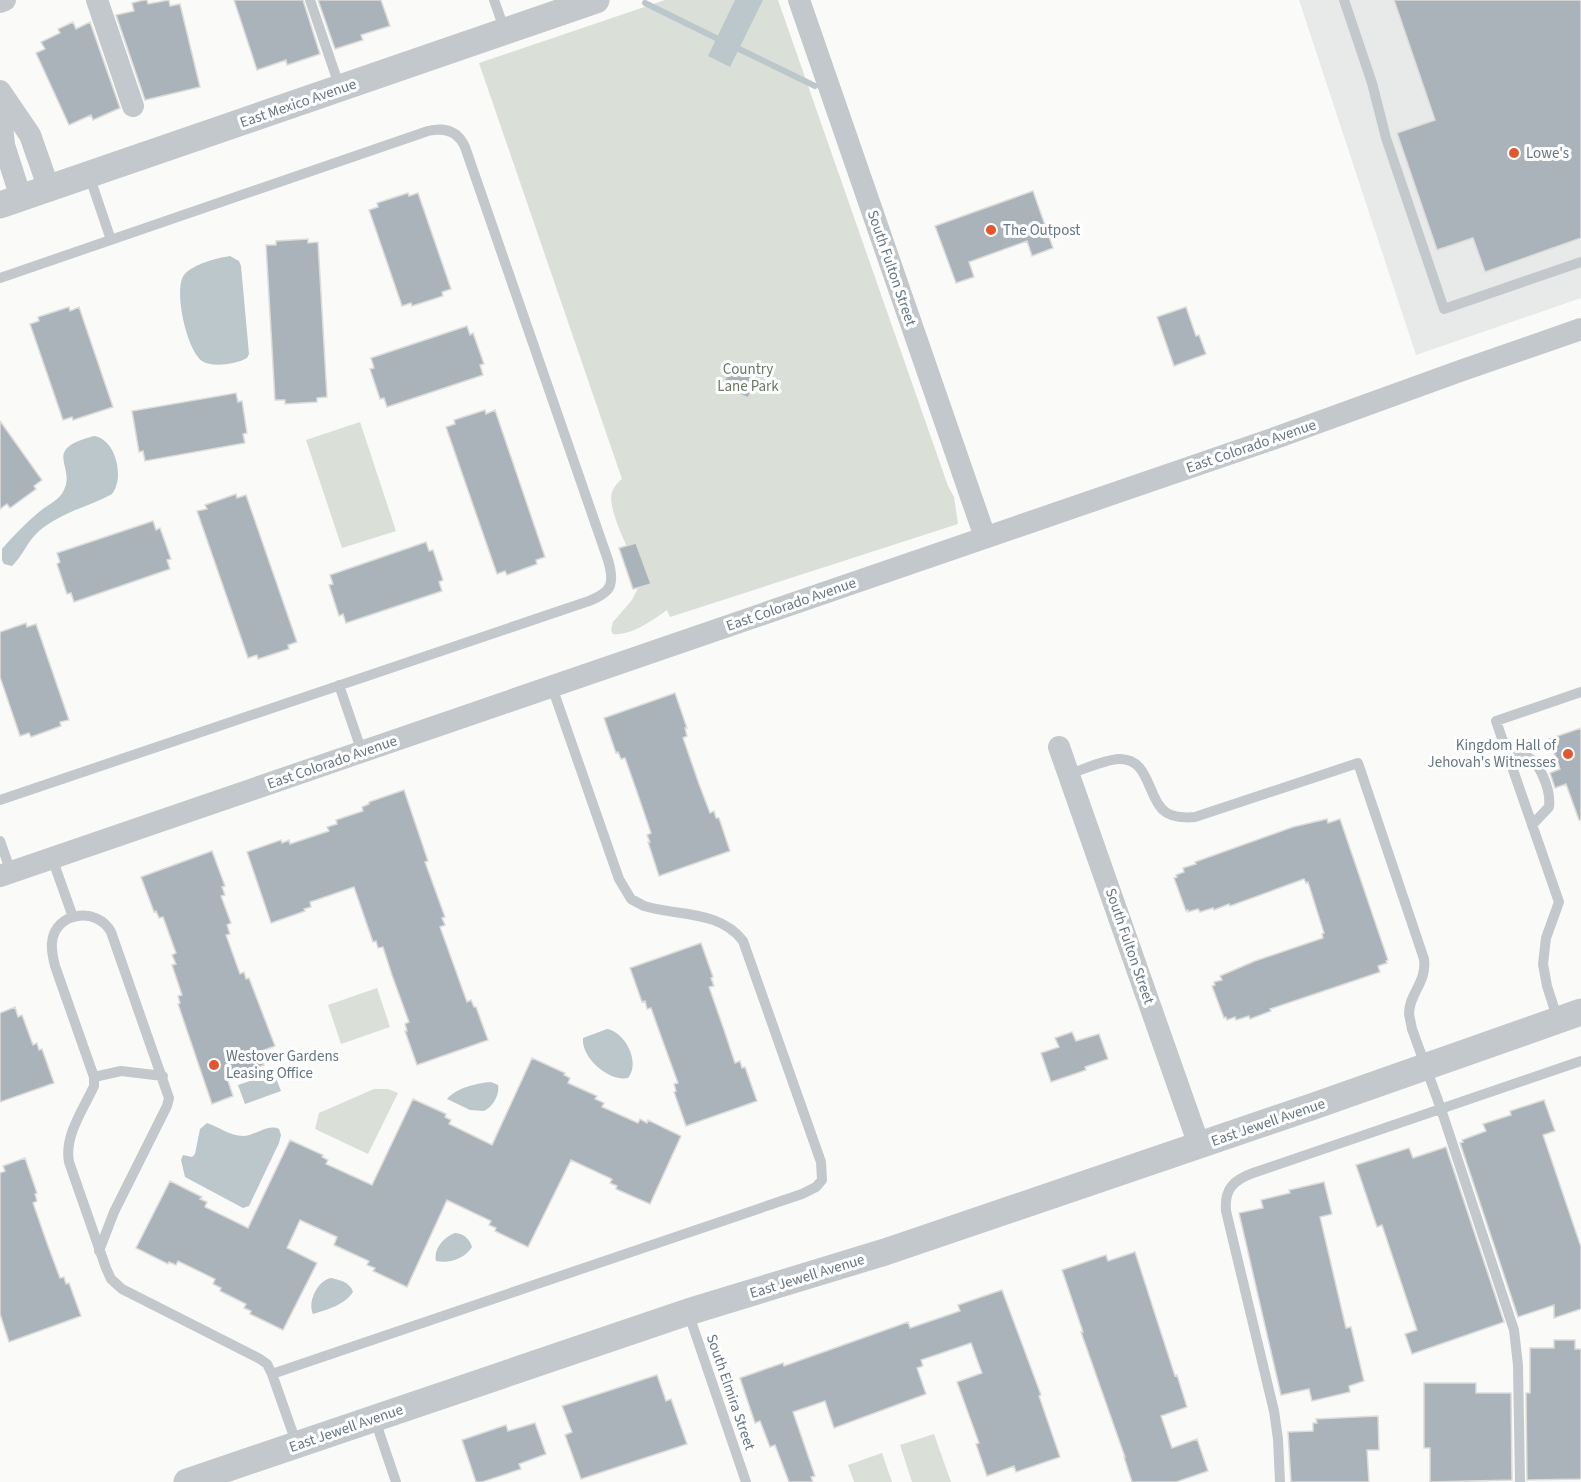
<svg xmlns="http://www.w3.org/2000/svg" width="1581" height="1482" font-family="'Source Sans 3',sans-serif">
  <style>
    .built { fill: #e8e9e9 }
    .green { fill: #dadfd7 }
    .water { fill: #bbc7cb }
    .lines { fill: none; stroke-linecap: round; stroke-linejoin: round }
    .stream { stroke: #bbc7cb; stroke-width: 6 }
    .building { fill: #aab3b9; stroke: #dcdcda; stroke-width: 1.5 }
    .service { stroke: #c3c8cc; stroke-width: 10 }
    .minor { stroke: #c3c8cc; stroke-width: 22 }
    .tertiary { stroke: #c3c8cc; stroke-width: 27 }
    .poi-dot { fill: #e4572e; stroke: #fff; stroke-width: 2 }
    .labels { text-anchor: middle; stroke-width: 6; stroke-linejoin: round; paint-order: stroke }
    .street-label { font-size: 15px; fill: #657683; stroke: #fff }
    .poi-label { font-size: 15px; fill: #657683; stroke: #fff; text-anchor: start }
    .park-label { font-size: 15px; fill: #687a64; stroke: #fff }
  </style>
  <rect width="100%" height="100%" fill="#fafaf8"/>
  <path class="built" d="M1299,0H1581V298L1416,355Z"/>
  <path class="green" d="M665,0H778L948,486L954,497L958,524L670,617L667,610C653,620 631,636 613,634L611,630L613,622L632,600L642,580C633,557 613,523 611,499C611,491 616,483 622,479L479,63Z
    M360,422L396,531L342,548L306,440Z
    M377,988L390,1027L341,1044L328,1005Z
    M374,1089H388L398,1093L368,1154L315,1129L319,1113Z
    M934,1434L951,1482H912L900,1445Z
    M882,1453L892,1482H854L848,1465Z"/>
  <path class="water" d="M735,0H763L730,67L708,56Z
    M230,256L239,261L241,266L249,354L247,358C237,364 212,368 202,361C187,351 173,290 184,275C193,264 217,258 230,256Z
    M94,436C116,439 125,478 112,494C88,507 59,513 38,532C27,542 22,557 12,566L4,564L2,560V549C13,536 26,523 39,512C46,506 55,502 61,495C81,467 37,451 94,436Z
    M607,1029C625,1032 641,1062 628,1078C609,1082 581,1058 583,1038Z
    M274,1073L281,1091L245,1104L238,1085Z
    M491,1082L498,1085C500,1094 493,1107 484,1111L470,1110L447,1099C456,1088 477,1083 491,1082Z
    M207,1123C219,1127 230,1136 243,1136C255,1136 268,1123 279,1129L281,1135L279,1143L249,1206L243,1208L185,1177L181,1160L183,1155L192,1157L195,1154L200,1129Z
    M455,1233C464,1234 469,1238 472,1247C465,1258 450,1264 436,1261C433,1249 444,1237 455,1233Z
    M331,1278C340,1280 350,1282 353,1292C345,1305 326,1310 313,1314C307,1302 318,1280 331,1278Z"/>
  <g class="lines">
    <path class="stream" d="M645,3L716,38
      M739,49L815,86"/>
  </g>
  <path class="building" d="M144,0H147L148,4L169,0L170,6L180,4L200,87L145,100L116,15L134,11L132,3Z
    M234,0H303L320,54L287,65L286,60L257,70Z
    M318,0H381L390,26L361,35L363,40L335,49Z
    M1394,0H1581V238L1485,272L1473,238L1437,250L1397,133L1435,120Z
    M73,22L76,29L90,22L120,108L93,120L91,115L69,125L36,53L45,49L41,42L60,33L58,29Z
    M1033,191L1053,248L1032,256L1027,241L969,262L974,277L956,283L935,226Z
    M408,193L409,196L418,193L451,289L442,292L443,296L412,306L411,303L402,306L369,210L378,207L377,203Z
    M308,239V243L318,242L327,397L317,398V402L285,404V400H275L266,245H276V241Z
    M69,307L70,311L79,307L113,407L73,420L72,417L63,420L30,324L39,321L38,317Z
    M1186,307L1196,336L1199,335L1206,354L1174,366L1157,317Z
    M467,326L470,335L473,333L484,364L480,365L483,375L387,407L384,398L380,399L370,369L374,368L371,358Z
    M733,363L760,376L748,398L722,386Z
    M236,393L238,402L242,401L247,433L243,434L245,443L145,461L143,451L139,452L132,411Z
    M485,410L486,414L495,410L545,557L536,560L537,564L507,575L505,571L497,574L446,427L455,424L454,420Z
    M0,421L42,480L34,486L36,489L10,508L7,504L0,509Z
    M236,494L237,498L246,495L297,642L288,645L289,649L258,659L257,655L248,658L197,511L207,509L205,505Z
    M153,521L156,530L160,528L171,559L167,560L170,569L74,602L71,593L67,594L57,564L60,562L57,553Z
    M426,542L429,551L433,550L443,580L439,582L442,591L346,623L343,614L339,616L329,585L333,584L330,575Z
    M636,543L651,584L633,589L619,548Z
    M26,623L27,627L36,624L69,720L60,722L61,726L31,737L29,733L20,736L0,677V632Z
    M675,693L687,728H685L687,736L683,738L699,784L710,813L714,811L716,818H719L730,851L659,876L648,842H650L647,835L651,833L636,789L625,758L621,759L618,752L616,753L604,718Z
    M1581,728V820H1579L1566,784L1555,788L1550,773L1560,769L1549,739Z
    M404,790L428,861L425,862L445,917L442,918L445,925L440,927L467,1002L471,1000L474,1007H476L488,1040L417,1065L405,1031H407L405,1024L409,1022L392,975L383,947L378,948L376,941L373,942L354,887L310,902L311,907L304,909L305,911L271,923L247,852L281,840L282,843L289,840L290,844L329,831L327,827L337,824L336,820L363,811L362,807L369,804V802Z
    M1327,819L1328,823L1340,819L1388,960L1386,961L1387,963L1378,966L1380,972L1270,1009L1271,1011L1250,1019L1249,1016L1236,1020L1235,1017L1227,1020L1226,1017L1224,1018L1212,986L1215,985L1214,982L1222,980L1220,976L1255,961L1323,938L1322,934L1324,933L1308,882L1306,883L1304,879L1230,906L1229,904L1214,910L1213,908L1200,912L1198,909L1188,912V910L1186,911L1174,878L1177,877L1176,875L1184,872L1183,868L1196,864L1195,862L1293,827Z
    M212,851L225,886L222,887L225,895L221,896L231,923L227,925L230,934L226,935L240,974L244,972L246,979L249,978L275,1046L259,1052L264,1065L227,1078L233,1096L212,1104L178,1004L180,1003L178,996L182,995L172,965L176,964L172,955L176,953L163,917L159,918L156,911L154,912L141,877Z
    M701,943L713,977L711,978L714,986L709,987L724,1030L735,1063L740,1061L742,1068L745,1067L757,1101L686,1126L674,1092L676,1091L674,1084L678,1083L662,1039L651,1008L647,1009L645,1001L642,1002L630,968Z
    M15,1007L18,1017L22,1015L33,1045L37,1043L39,1050L42,1049L54,1083L0,1102V1013Z
    M1072,1032L1076,1041L1099,1034L1108,1059L1085,1067L1086,1070L1051,1082L1041,1053L1059,1047L1055,1038Z
    M532,1058L565,1073L564,1075L570,1078L568,1083L597,1096L595,1099L604,1103L602,1107L638,1123L640,1119L647,1123L648,1120L681,1136L650,1204L616,1189L617,1186L610,1183L612,1179L571,1160L528,1247L495,1231L496,1228L489,1225L491,1221L447,1200L407,1287L373,1271L375,1268L367,1265L369,1261L334,1245L337,1237L300,1220L287,1248L317,1263L283,1330L250,1314L251,1311L244,1308L246,1304L220,1291L221,1288L213,1284L215,1279L178,1261L176,1265L169,1262L168,1264L136,1248L170,1181L202,1197L200,1199L207,1202L205,1207L248,1228L290,1140L323,1155L322,1157L328,1160L326,1164L372,1185L413,1099L446,1114L445,1117L451,1120L449,1124L492,1145Z
    M1544,1100L1555,1131L1543,1135L1581,1247V1309L1554,1318V1305L1518,1317L1460,1143L1463,1142L1462,1140L1486,1131L1483,1124L1511,1115L1510,1111Z
    M1446,1147L1504,1322L1412,1354L1405,1334L1417,1330L1382,1225L1377,1227L1356,1165L1409,1148L1413,1158Z
    M25,1158L37,1193L35,1194L37,1201L33,1203L48,1246L60,1278L64,1277L66,1284L69,1283L81,1316L9,1342L0,1314V1173L5,1171L3,1166Z
    M1324,1182L1332,1214L1320,1217L1346,1328L1351,1327L1364,1381L1349,1386L1350,1392L1312,1401L1309,1389L1281,1395L1239,1213L1263,1208L1261,1200L1290,1193L1289,1190Z
    M1135,1252L1175,1376L1177,1375L1187,1407L1161,1416L1172,1448L1197,1439L1208,1471L1176,1482H1132L1124,1457H1125L1081,1332H1083L1062,1270L1106,1255L1108,1261Z
    M1002,1290L1041,1395L1039,1396L1060,1457L1016,1472L1014,1466L987,1476L976,1444L979,1443L957,1382L982,1373L971,1343L921,1360L923,1366L917,1368L926,1394L834,1428L825,1401L793,1412L815,1476L811,1477L813,1482H789L775,1445L770,1447L760,1421L755,1423L740,1378L783,1363L784,1366L908,1322L910,1328L960,1311L958,1305Z
    M1554,1340H1575V1349H1581V1479L1527,1480L1526,1393H1530V1348H1554Z
    M657,1375L666,1401L671,1399L687,1444L581,1479L565,1435L572,1432L562,1406Z
    M1424,1383H1476V1393H1511L1512,1480L1430,1482V1448H1424Z
    M1378,1416L1379,1450H1367L1369,1482H1291L1288,1432L1313,1431V1423H1317L1316,1419Z
    M535,1423L546,1454L519,1464L521,1469L482,1482H476L462,1440L506,1425L508,1431Z"/>
  <g class="lines">
    <path class="service" d="M310,0L340,88
      M494,0L505,31
      M1344,0L1372,83L1386,138L1444,309L1581,262
      M89,175L111,240
      M0,278L428,131C445,127 458,131 465,147L608,560C615,584 612,592 589,601L0,800
      M339,685L362,752
      M1508,756C1513,755 1518,754 1522,755C1540,758 1551,791 1549,807L1532,825
      M1069,774C1085,769 1103,760 1119,759C1149,758 1147,795 1163,810C1171,818 1184,818 1195,817L1358,763L1424,959C1427,983 1409,993 1409,1014C1410,1019 1411,1024 1412,1029L1441,1109L1514,1330L1518,1365L1520,1482
      M0,841L11,872
      M52,858L73,917
      M1558,1020L1547,986L1543,964L1546,938L1559,902L1496,721L1581,692
      M94,1077L121,1071L163,1076
      M99,1251L114,1212L167,1106L169,1098L111,932C97,906 55,912 52,942C51,950 53,958 55,966L94,1077V1086C83,1110 64,1136 69,1162L106,1268L111,1279L122,1289L260,1359L267,1364L272,1374L297,1445
      M688,1312L746,1482
      M272,1374L802,1194L816,1187L822,1180L821,1162L743,941C720,910 677,916 644,906L631,899L619,879L552,687
      M375,1420L396,1482
      M1280,1482L1278,1439L1274,1411L1226,1211C1224,1190 1233,1180 1253,1173L1581,1061"/>
    <path class="minor" d="M97,0L133,106
      M799,0L985,537
      M0,2L5,0
      M0,91L30,135L49,189
      M0,107L4,145L21,198
      M1059,747L1199,1145
      M0,876L1278,437L1460,371L1581,329"/>
    <path class="tertiary" d="M0,205L596,0
      M187,1482L688,1312L885,1252L1314,1106L1581,1012"/>
  </g>
  <g class="poi-dot">
    <circle cx="1514" cy="153" r="6"/>
    <circle cx="991" cy="230" r="6"/>
    <circle cx="1568" cy="754" r="6"/>
    <circle cx="214" cy="1065" r="6"/>
  </g>
  <g class="labels">
    <g class="street-label">
      <text transform="translate(298 103) rotate(-19)" y="5">East Mexico Avenue</text>
      <text transform="translate(892 268) rotate(71)" y="5">South Fulton Street</text>
      <text transform="translate(1251 446) rotate(-19)" y="5">East Colorado Avenue</text>
      <text transform="translate(791 604) rotate(-19)" y="5">East Colorado Avenue</text>
      <text transform="translate(332 762) rotate(-19)" y="5">East Colorado Avenue</text>
      <text transform="translate(1130 946) rotate(71)" y="5">South Fulton Street</text>
      <text transform="translate(1268 1122) rotate(-19)" y="5">East Jewell Avenue</text>
      <text transform="translate(807 1276) rotate(-17)" y="5">East Jewell Avenue</text>
      <text transform="translate(731 1392) rotate(71)" y="5">South Elmira Street</text>
      <text transform="translate(346 1428) rotate(-19)" y="5">East Jewell Avenue</text>
    </g>
    <g class="poi-label">
      <text x="1526" y="158">Lowe's</text>
      <text x="1003" y="235">The Outpost</text>
      <text x="1556" y="750" text-anchor="end">Kingdom Hall of<tspan x="1556" dy="17">Jehovah's Witnesses</tspan></text>
      <text x="226" y="1061">Westover Gardens<tspan x="226" dy="17">Leasing Office</tspan></text>
    </g>
    <g class="park-label">
      <text x="748" y="374">Country<tspan x="748" dy="17">Lane Park</tspan></text>
    </g>
  </g>
</svg>
